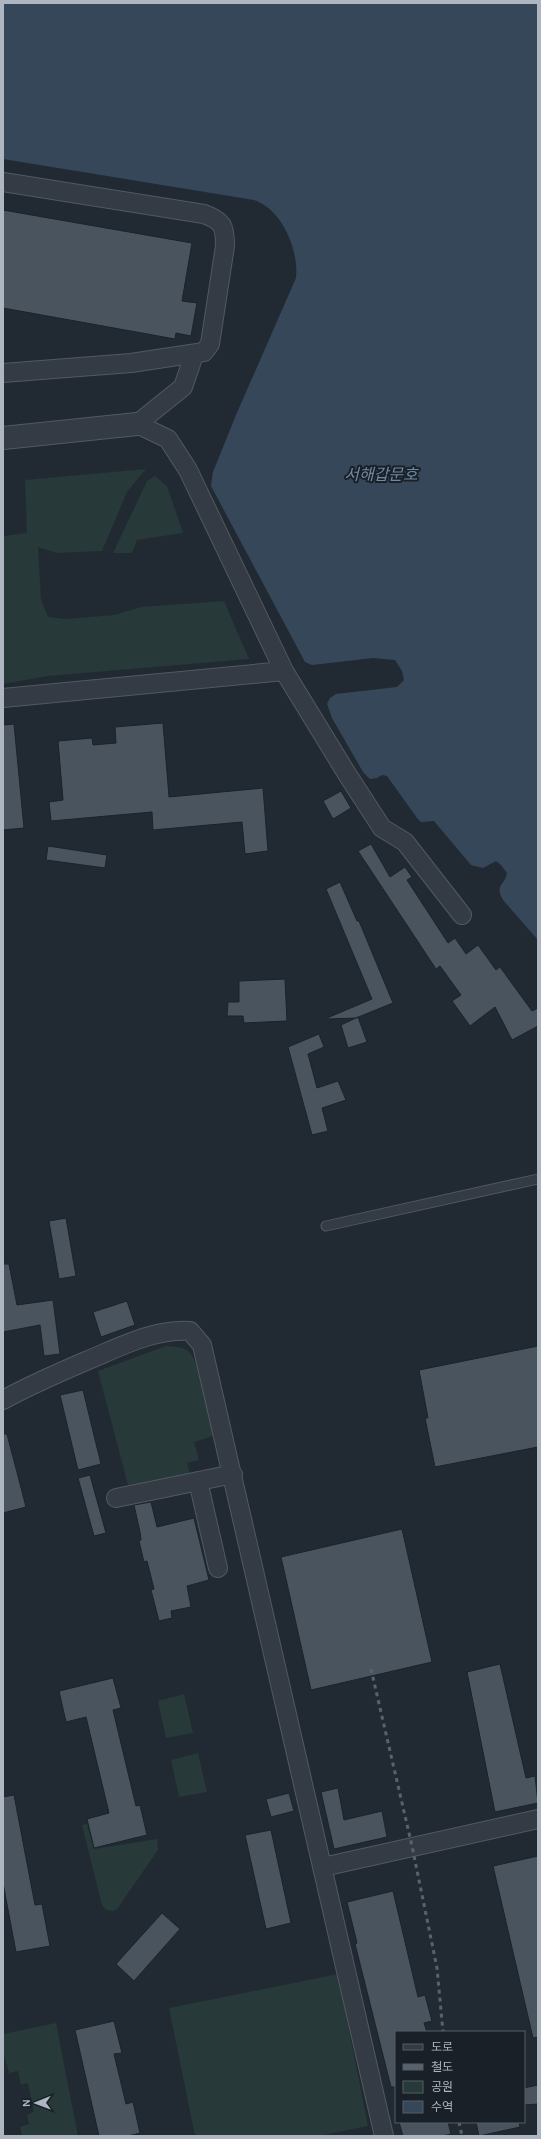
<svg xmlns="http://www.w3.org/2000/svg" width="541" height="2139" font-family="Karla,'Noto Sans KR',sans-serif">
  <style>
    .green { fill: #273938 }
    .water { fill: #364759 }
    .building { fill: #49545f; stroke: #1b222a }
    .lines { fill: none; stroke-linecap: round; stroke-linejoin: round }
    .service-casing { stroke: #515962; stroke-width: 11 }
    .minor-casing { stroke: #515962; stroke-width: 20 }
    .tertiary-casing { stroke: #515962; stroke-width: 24 }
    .service { stroke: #343b44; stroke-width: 9 }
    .minor { stroke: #343b44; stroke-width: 18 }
    .tertiary { stroke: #343b44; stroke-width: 22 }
    .rail { stroke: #58626d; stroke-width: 3; stroke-dasharray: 4 4; stroke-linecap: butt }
    .labels { text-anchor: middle; stroke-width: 4; stroke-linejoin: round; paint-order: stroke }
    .water-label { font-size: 16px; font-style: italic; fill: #7189a2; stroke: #192028 }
  </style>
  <rect width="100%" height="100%" fill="#212a33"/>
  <path class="green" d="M146,469L127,492L102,551L57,553L38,547L41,599L48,617L66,619L114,615L141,607L224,601L249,659L48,676L3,684V536L27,533L25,480Z
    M155,476L167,486L183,533L137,540L132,553H113L147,481Z
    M166,1346C173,1346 181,1347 187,1350C200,1358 210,1419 213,1436L194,1442L199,1460L187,1463L190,1475L129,1489L98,1371Z
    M184,1694L193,1733L166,1738L158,1701Z
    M198,1753L207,1792L179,1797L171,1760Z
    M87,1824L94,1849L157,1839L158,1850L117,1909L113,1911L106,1910L102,1905L82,1825Z
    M338,1974L368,2126L319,2136H195L169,2008Z
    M56,2023L78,2136H22L20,2127L29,2124L27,2115L34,2112L28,2083L21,2085L18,2071L9,2073L3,2052V2034Z"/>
  <path class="water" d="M3,3H538V940L503,900C494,884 505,886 507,873L501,865L496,861L483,868L471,865L434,821L421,822L417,818L387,776L382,775L377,778L370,779L363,772L332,718L327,704L330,698L336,694L397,687L404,680L402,671L395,660L373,658L312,665L305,662L211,486L213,472L236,415L296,278C299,250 282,209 254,200L3,159Z"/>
  <path class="building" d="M3,210L192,243L182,301L197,303L191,336L176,333L175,339L3,308Z
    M163,723L169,797L263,788L268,851L245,854L242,822L153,830L152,812L51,821L49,802L63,800L58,741L92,738L93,745L116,743L115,727Z
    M14,724L24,828L3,830V725Z
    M341,791L351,808L333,819L323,801Z
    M371,844L390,877L405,867L412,877L407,880L448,943L455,938L466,954L478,945L496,970L500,967L532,1011L538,1008V1026L512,1040L495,1007L470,1026L452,1001L461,995L440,966L436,969L358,851Z
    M48,846L107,855L105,868L46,860Z
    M340,882L357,921H359L393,1003L356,1018L327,1019V1018L372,999L326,889Z
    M285,979L287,1021L244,1023L243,1016H227L228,1002H239V981Z
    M358,1017L367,1042L348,1048L341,1025Z
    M319,1034L324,1047L308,1054L317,1088L338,1081L346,1100L322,1108L328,1131L312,1135L288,1047Z
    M66,1218L76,1276L59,1279L49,1221Z
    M3,1264H9L17,1305L53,1300L60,1354L44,1356L40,1325L3,1332Z
    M127,1301L135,1325L101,1337L93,1312Z
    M538,1346V1447L435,1467L425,1418H428L419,1370Z
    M83,1390L101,1464L78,1470L60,1395Z
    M3,1434H7L26,1507L3,1513Z
    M90,1475L106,1533L94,1536L78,1478Z
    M151,1502L157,1527L194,1518L209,1580L187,1586L191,1607L171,1611L172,1618L159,1621L151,1590L154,1589L147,1561L144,1562L139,1541L141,1540L140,1532L134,1505Z
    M402,1529L432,1662L311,1690L281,1557Z
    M500,1664L526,1778L535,1776L538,1803L495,1812L467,1672Z
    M113,1678L121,1708L113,1710L136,1806L140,1805L147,1835L94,1848L87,1819L109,1813L86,1717L66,1722L59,1691Z
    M338,1788L344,1820L382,1811L387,1837L334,1849L321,1792Z
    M289,1793L294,1811L271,1817L266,1799Z
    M14,1795L35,1905L42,1904L50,1946L16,1952L3,1883V1797Z
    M271,1830L291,1923L266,1929L245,1835Z
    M538,1856V2037L533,2038L493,1866Z
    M393,1891L418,1997L425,1995L432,2021L424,2023L427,2032H396V2087H391L355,1944L357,1943L347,1902Z
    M162,1913L180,1929L134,1981L116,1964Z
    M114,2021L122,2053L114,2054L126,2104L133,2102L140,2133L128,2136H99L75,2030Z
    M538,2085V2104L524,2105V2088Z
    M399,2122H448L451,2134L442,2136H403Z
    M476,2122H519L520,2127L479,2136Z"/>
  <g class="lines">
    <defs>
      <path id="service" d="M326,1226L538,1179"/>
      <path id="minor" d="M3,182L204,214C223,221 225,226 225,246L210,344L204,352L131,363L3,373
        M194,355L183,387L137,424L168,439L188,470L284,671L347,774L382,828L405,842L462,915
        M3,698L284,671
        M3,1400C30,1385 58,1373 86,1361C120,1347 152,1329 190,1331L202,1345L384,2136
        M198,1481L218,1568
        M116,1498L233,1474
        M323,1867L538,1819"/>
      <path id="tertiary" d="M3,438L137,424"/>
    </defs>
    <use href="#service" class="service-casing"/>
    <use href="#minor" class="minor-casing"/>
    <use href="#tertiary" class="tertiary-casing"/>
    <use href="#service" class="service"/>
    <use href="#minor" class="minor"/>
    <use href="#tertiary" class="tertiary"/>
    <path class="rail" d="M371,1669L412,1846L437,1968L443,2032
      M459,2122L462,2136"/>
  </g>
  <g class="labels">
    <g class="water-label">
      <text x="381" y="480">서해갑문호</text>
    </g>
  </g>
  <rect width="541" height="2139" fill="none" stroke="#aeb6c1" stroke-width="8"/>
  <rect x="395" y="2031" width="130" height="92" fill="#192028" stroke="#555c65"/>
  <rect x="403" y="2044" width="20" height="6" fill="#343b44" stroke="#555c65"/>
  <text x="431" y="2051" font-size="12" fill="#aeb6c1">도로</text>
  <rect x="403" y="2064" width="20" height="6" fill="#58626d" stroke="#555c65"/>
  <text x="431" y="2071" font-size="12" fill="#aeb6c1">철도</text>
  <rect x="403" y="2081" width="20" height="12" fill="#273938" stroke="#555c65"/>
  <text x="431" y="2091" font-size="12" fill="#aeb6c1">공원</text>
  <rect x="403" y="2101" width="20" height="12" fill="#364759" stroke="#555c65"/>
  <text x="431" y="2111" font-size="12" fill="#aeb6c1">수역</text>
  <g transform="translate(36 2103) rotate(269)" stroke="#192028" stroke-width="3" paint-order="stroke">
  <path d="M0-3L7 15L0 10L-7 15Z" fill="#aeb6c1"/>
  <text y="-6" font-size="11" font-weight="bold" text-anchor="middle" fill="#aeb6c1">N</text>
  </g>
</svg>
